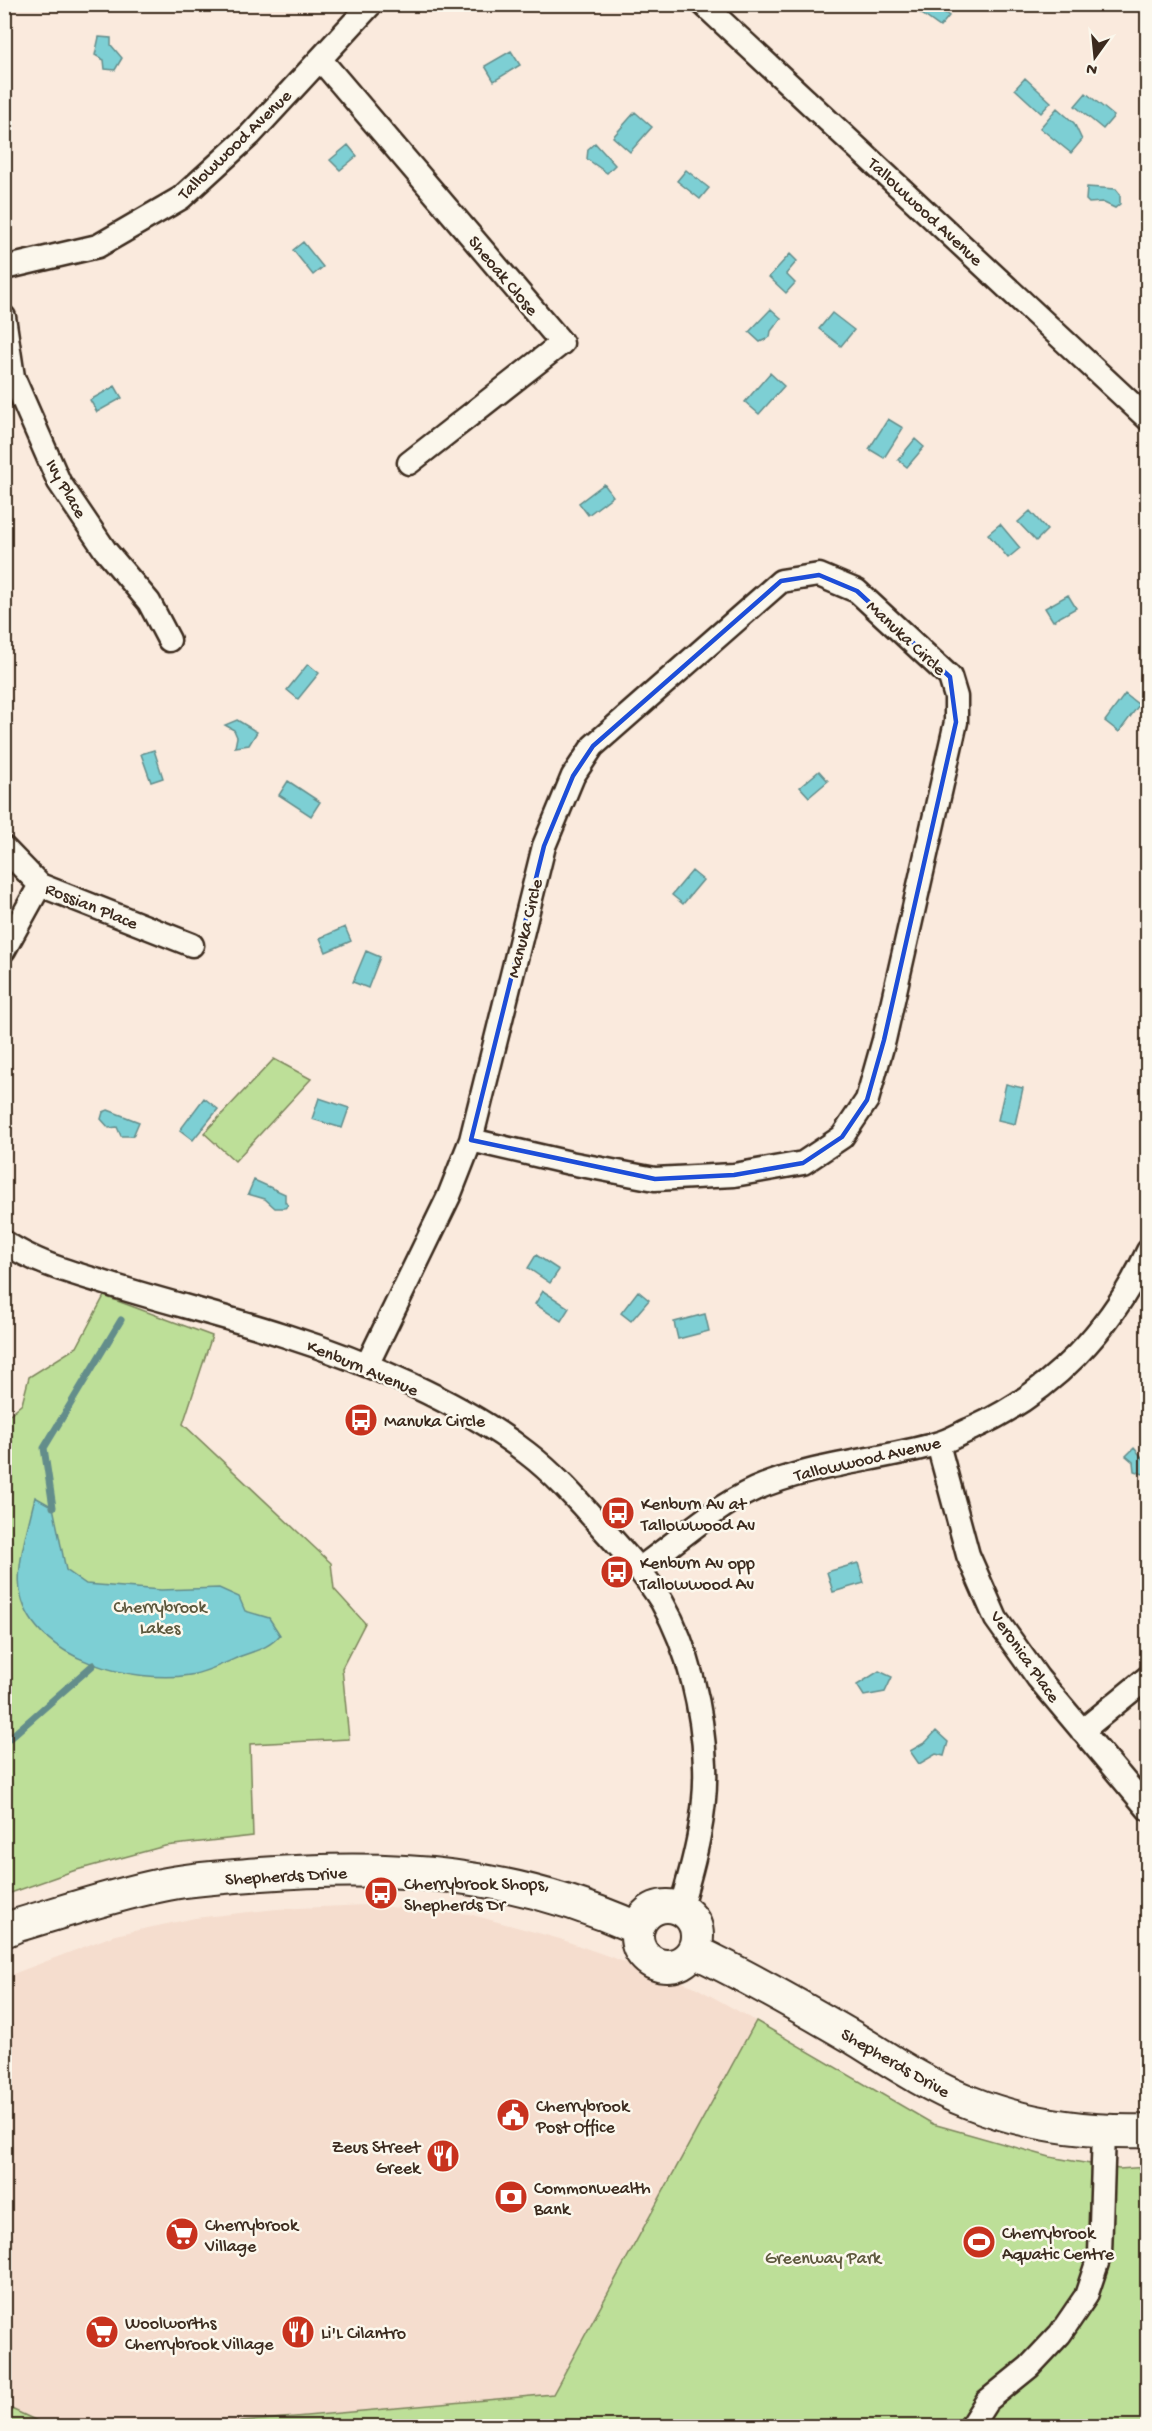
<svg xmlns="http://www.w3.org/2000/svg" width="1152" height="2431" font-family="'Gochi Hand',sans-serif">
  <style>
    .built { fill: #f5ddce }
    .green { fill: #bddf98; stroke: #7c845b; stroke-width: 1.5 }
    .water { fill: #7dcfd4; stroke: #638d8b; stroke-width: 1.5 }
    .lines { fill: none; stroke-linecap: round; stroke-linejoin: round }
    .stream { stroke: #638d8b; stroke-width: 7 }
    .street-casing { stroke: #3b2a1e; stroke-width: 27 }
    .secondary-casing { stroke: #3b2a1e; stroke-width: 36 }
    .street { stroke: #fbf7ec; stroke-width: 22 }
    .secondary { stroke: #fbf7ec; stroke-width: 32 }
    .marked { fill: none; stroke: #1d4ed8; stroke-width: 4.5; stroke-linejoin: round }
    .labels { text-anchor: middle; stroke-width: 5; stroke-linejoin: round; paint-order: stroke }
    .street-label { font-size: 18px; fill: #3b2a1e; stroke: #fbf7ec }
    .poi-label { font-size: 18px; fill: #3b2a1e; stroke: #fbf7ec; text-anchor: start }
    .park-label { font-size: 18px; fill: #5c573c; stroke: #fbf7ec }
  </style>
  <rect width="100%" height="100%" fill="#faeadd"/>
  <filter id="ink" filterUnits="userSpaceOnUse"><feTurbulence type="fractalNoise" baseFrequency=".0167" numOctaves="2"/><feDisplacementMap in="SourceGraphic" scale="12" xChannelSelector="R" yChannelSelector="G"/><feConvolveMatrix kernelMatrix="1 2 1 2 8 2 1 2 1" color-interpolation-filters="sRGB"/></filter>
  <g filter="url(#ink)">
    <path class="built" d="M366,1905L469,1914L560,1939L693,1986L756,2021L553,2394L190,2426H48L5,2406V1977L115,1935L195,1918L277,1909Z"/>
    <path class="green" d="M274,1059L311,1079L235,1161L204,1133Z
      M104,1296L212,1336L183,1424L331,1563L334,1589L365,1623L342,1668L349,1739L250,1744L253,1836L165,1846L73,1871L5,1895L4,1419L22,1404L29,1377L77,1347Z
      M756,2021L933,2124L1050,2157L1119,2169L1147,2167V2426H195L553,2394Z
      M5,2406L48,2426H5Z"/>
    <path class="water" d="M919,4L934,5L949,16L940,27L915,9Z
      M99,37L111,38V45L122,58L115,70L105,69L104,60L95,55Z
      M511,51L520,65L494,81L485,66Z
      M1025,78L1051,102L1041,113L1015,89Z
      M1086,93L1114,116L1103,129L1075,106Z
      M1057,108L1074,123L1082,140L1071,153L1040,128Z
      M635,112L652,127L630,152L613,137Z
      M595,143L615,165L607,173L587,159L588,149Z
      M348,145L357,156L340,170L330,160Z
      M686,170L709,188L700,199L677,181Z
      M1087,187L1116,189L1120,194V204L1115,208L1102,202L1089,203L1086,200Z
      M303,242L323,267L313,275L293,250Z
      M790,254L797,261L786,274L795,283L786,293L769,277Z
      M771,309L781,318L771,331L770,337L760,342L749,332Z
      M832,313L854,330L841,346L819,329Z
      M770,373L784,386L759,414L745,402Z
      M115,386L122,398L97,412L90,400Z
      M888,419L903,428L884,458L869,449Z
      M915,439L924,447L907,467L898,460Z
      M604,484L613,496L588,515L579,503Z
      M1030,511L1047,530L1036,541L1018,522Z
      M1000,524L1020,548L1008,558L988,534Z
      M1068,595L1076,608L1053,621L1045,608Z
      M308,664L319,673L298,699L287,690Z
      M1125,694L1139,705L1119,732L1105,721Z
      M237,720L257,732L249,745L235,747L237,737L234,730L225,725Z
      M154,750L163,778L151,782L141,754Z
      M819,771L828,781L809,797L800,787Z
      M288,781L320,802L311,816L279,795Z
      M692,871L703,880L683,904L672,895Z
      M345,927L351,941L326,952L320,938Z
      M366,951L380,957L368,988L353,982Z
      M1006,1084L1023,1088L1015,1124L998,1120Z
      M204,1098L218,1109L193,1140L180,1130Z
      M319,1098L349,1108L342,1128L312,1119Z
      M108,1110L139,1122L133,1136H121L117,1127L109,1128L101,1119L103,1112Z
      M254,1180L285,1194V1202L288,1205L285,1208H275L265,1199L248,1194Z
      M536,1255L559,1270L550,1283L528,1268Z
      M543,1291L569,1308L561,1321L535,1304Z
      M638,1291L649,1300L631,1321L621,1313Z
      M705,1314L709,1331L678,1339L674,1322Z
      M1134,1448L1147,1463V1470L1143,1474L1134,1471L1133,1462L1126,1456Z
      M35,1497L53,1507L66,1570L86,1584L161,1590L219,1588L239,1597L245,1611L269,1618L280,1635C269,1648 257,1650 241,1656C225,1663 207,1672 190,1675C134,1684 36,1660 21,1596C14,1570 29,1524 35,1497Z
      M858,1563L864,1583L833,1592L827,1572Z
      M879,1671L892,1677L885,1692L864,1696L857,1685Z
      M936,1731L948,1742L944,1756L936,1754L919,1764L910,1751L926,1742Z"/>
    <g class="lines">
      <path class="stream" d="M53,1507L44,1448L121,1320
        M4,1743L93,1665"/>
      <defs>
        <path id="street" d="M703,4L1148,419
          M320,59L562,343L409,463
          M4,268L98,246L181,198L250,135L371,4
          M4,317L13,377L59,482L105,550L149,602L169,640
          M4,848L40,885L192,945
          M4,950L40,885
          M4,1242C34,1262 66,1271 99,1281C160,1301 222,1315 283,1335C362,1360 462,1402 527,1453C556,1475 580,1503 604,1530C625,1553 646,1576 662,1602C689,1649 703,1711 705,1765C707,1813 694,1863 680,1909
          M367,1365L449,1196L471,1140L544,846L573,776L593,746L781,581L819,575L857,591L950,677L956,697V722L884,1040L867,1100L842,1137L803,1163L734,1175L655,1179L570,1163L471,1140
          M938,1444L968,1555L996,1619L1038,1678L1148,1809
          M639,1569C677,1542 713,1508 755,1489C813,1464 876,1461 936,1444C949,1441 961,1433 973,1428C1052,1392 1112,1329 1148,1251
          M1082,1731L1148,1677
          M971,2426L987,2401L1029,2367L1060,2334L1086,2296L1100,2254L1104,2132"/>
        <path id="secondary" d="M637 1936a30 30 0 1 1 60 0a30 30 0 1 1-60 0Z
          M4,1931L18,1925C65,1911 113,1895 162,1885C194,1878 228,1877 261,1874C397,1864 511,1872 637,1928
          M694,1951C749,1977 801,2007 854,2038C891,2061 928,2086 969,2102C1027,2125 1086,2133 1148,2131"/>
      </defs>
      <use href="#street" class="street-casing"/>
      <use href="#secondary" class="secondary-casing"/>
      <use href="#street" class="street"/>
      <use href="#secondary" class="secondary"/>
    </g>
  </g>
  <path class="marked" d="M819,575L857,591L950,677L956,722L884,1040L867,1100L842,1137L803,1163L734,1175L655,1179L471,1140L544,846L573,776L593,746L781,581Z"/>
  <defs>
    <symbol id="bus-disc" viewBox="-11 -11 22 22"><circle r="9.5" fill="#c8321e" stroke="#fbf7ec"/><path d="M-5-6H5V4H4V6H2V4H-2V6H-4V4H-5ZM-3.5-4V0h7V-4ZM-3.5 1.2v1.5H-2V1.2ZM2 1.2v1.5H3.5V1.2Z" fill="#fff"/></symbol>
    <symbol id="civic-disc" viewBox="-11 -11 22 22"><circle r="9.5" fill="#c8321e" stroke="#fbf7ec"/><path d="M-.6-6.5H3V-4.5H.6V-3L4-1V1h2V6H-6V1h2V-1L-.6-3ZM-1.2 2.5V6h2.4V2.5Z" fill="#fff"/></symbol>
    <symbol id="restaurant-disc" viewBox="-11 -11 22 22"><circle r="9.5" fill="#c8321e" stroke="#fbf7ec"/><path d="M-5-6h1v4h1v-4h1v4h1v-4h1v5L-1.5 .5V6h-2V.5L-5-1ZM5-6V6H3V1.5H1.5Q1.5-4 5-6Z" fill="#fff"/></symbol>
    <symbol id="bank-disc" viewBox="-11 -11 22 22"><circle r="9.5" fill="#c8321e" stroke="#fbf7ec"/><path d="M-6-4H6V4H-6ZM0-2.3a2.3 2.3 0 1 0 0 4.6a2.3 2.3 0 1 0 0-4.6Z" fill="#fff"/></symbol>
    <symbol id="supermarket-disc" viewBox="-11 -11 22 22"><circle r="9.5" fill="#c8321e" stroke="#fbf7ec"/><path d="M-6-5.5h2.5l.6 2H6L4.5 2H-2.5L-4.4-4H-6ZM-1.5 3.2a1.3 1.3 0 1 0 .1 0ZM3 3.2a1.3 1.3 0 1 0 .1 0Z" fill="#fff"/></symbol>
    <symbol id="stadium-disc" viewBox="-11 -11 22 22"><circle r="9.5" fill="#c8321e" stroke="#fbf7ec"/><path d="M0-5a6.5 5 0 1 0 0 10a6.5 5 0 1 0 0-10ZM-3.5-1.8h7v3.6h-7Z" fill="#fff"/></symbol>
  </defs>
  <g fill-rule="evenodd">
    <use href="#bus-disc" x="342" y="1401" width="38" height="38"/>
    <use href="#bus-disc" x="599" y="1494" width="38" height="38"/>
    <use href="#bus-disc" x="598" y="1553" width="38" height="38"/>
    <use href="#bus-disc" x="362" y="1874" width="38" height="38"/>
    <use href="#civic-disc" x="494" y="2096" width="38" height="38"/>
    <use href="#restaurant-disc" x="424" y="2137" width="38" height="38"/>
    <use href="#bank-disc" x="492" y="2178" width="38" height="38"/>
    <use href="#supermarket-disc" x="163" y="2215" width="38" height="38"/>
    <use href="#stadium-disc" x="960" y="2223" width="38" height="38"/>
    <use href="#supermarket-disc" x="83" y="2313" width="38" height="38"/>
    <use href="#restaurant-disc" x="279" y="2313" width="38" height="38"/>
  </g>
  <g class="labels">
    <g class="street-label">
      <text transform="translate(234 144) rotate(-44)" y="6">Tallowwood Avenue</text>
      <text transform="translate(926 211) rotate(43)" y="6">Tallowwood Avenue</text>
      <text transform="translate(504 275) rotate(50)" y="6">Sheoak Close</text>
      <text transform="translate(67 488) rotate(60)" y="6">Ivy Place</text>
      <text transform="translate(907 637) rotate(43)" y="6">Manuka Circle</text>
      <text transform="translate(92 905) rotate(22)" y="6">Rossian Place</text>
      <text transform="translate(524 928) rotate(-76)" y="6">Manuka Circle</text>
      <text transform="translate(363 1367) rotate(23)" y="6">Kenburn Avenue</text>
      <text transform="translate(867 1458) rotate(-13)" y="6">Tallowwood Avenue</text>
      <text transform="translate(1026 1656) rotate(55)" y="6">Veronica Place</text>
      <text transform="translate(286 1875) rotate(-3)" y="6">Shepherds Drive</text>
      <text transform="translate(896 2062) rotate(30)" y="6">Shepherds Drive</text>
    </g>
    <g class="poi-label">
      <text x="384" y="1426">Manuka Circle</text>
      <text x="641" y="1509">Kenburn Av at<tspan x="641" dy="21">Tallowwood Av</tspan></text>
      <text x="640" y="1568">Kenburn Av opp<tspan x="640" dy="21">Tallowwood Av</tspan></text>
      <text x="404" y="1889">Cherrybrook Shops,<tspan x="404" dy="21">Shepherds Dr</tspan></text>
      <text x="536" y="2111">Cherrybrook<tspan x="536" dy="21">Post Office</tspan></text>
      <text x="420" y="2152" text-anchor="end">Zeus Street<tspan x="420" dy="21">Greek</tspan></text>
      <text x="534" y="2193">Commonwealth<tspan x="534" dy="21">Bank</tspan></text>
      <text x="205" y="2230">Cherrybrook<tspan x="205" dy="21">Village</tspan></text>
      <text x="1002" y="2238">Cherrybrook<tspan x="1002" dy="21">Aquatic Centre</tspan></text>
      <text x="125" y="2328">Woolworths<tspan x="125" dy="21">Cherrybrook Village</tspan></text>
      <text x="321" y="2338">Li'L Cilantro</text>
    </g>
    <g class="park-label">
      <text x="160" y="1612">Cherrybrook<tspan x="160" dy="21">Lakes</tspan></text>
      <text x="823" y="2263">Greenway Park</text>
    </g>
  </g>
  <rect width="1152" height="2431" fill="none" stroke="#fbf7ec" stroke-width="24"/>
  <rect x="12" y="12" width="1128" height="2407" fill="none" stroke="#3b2a1e" stroke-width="2" filter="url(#ink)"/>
  <g transform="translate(1095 57) rotate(195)" stroke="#fbf7ec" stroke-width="4.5" paint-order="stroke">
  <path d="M0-4.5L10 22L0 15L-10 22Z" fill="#3b2a1e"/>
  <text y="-9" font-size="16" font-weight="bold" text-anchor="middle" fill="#3b2a1e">N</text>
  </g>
</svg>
